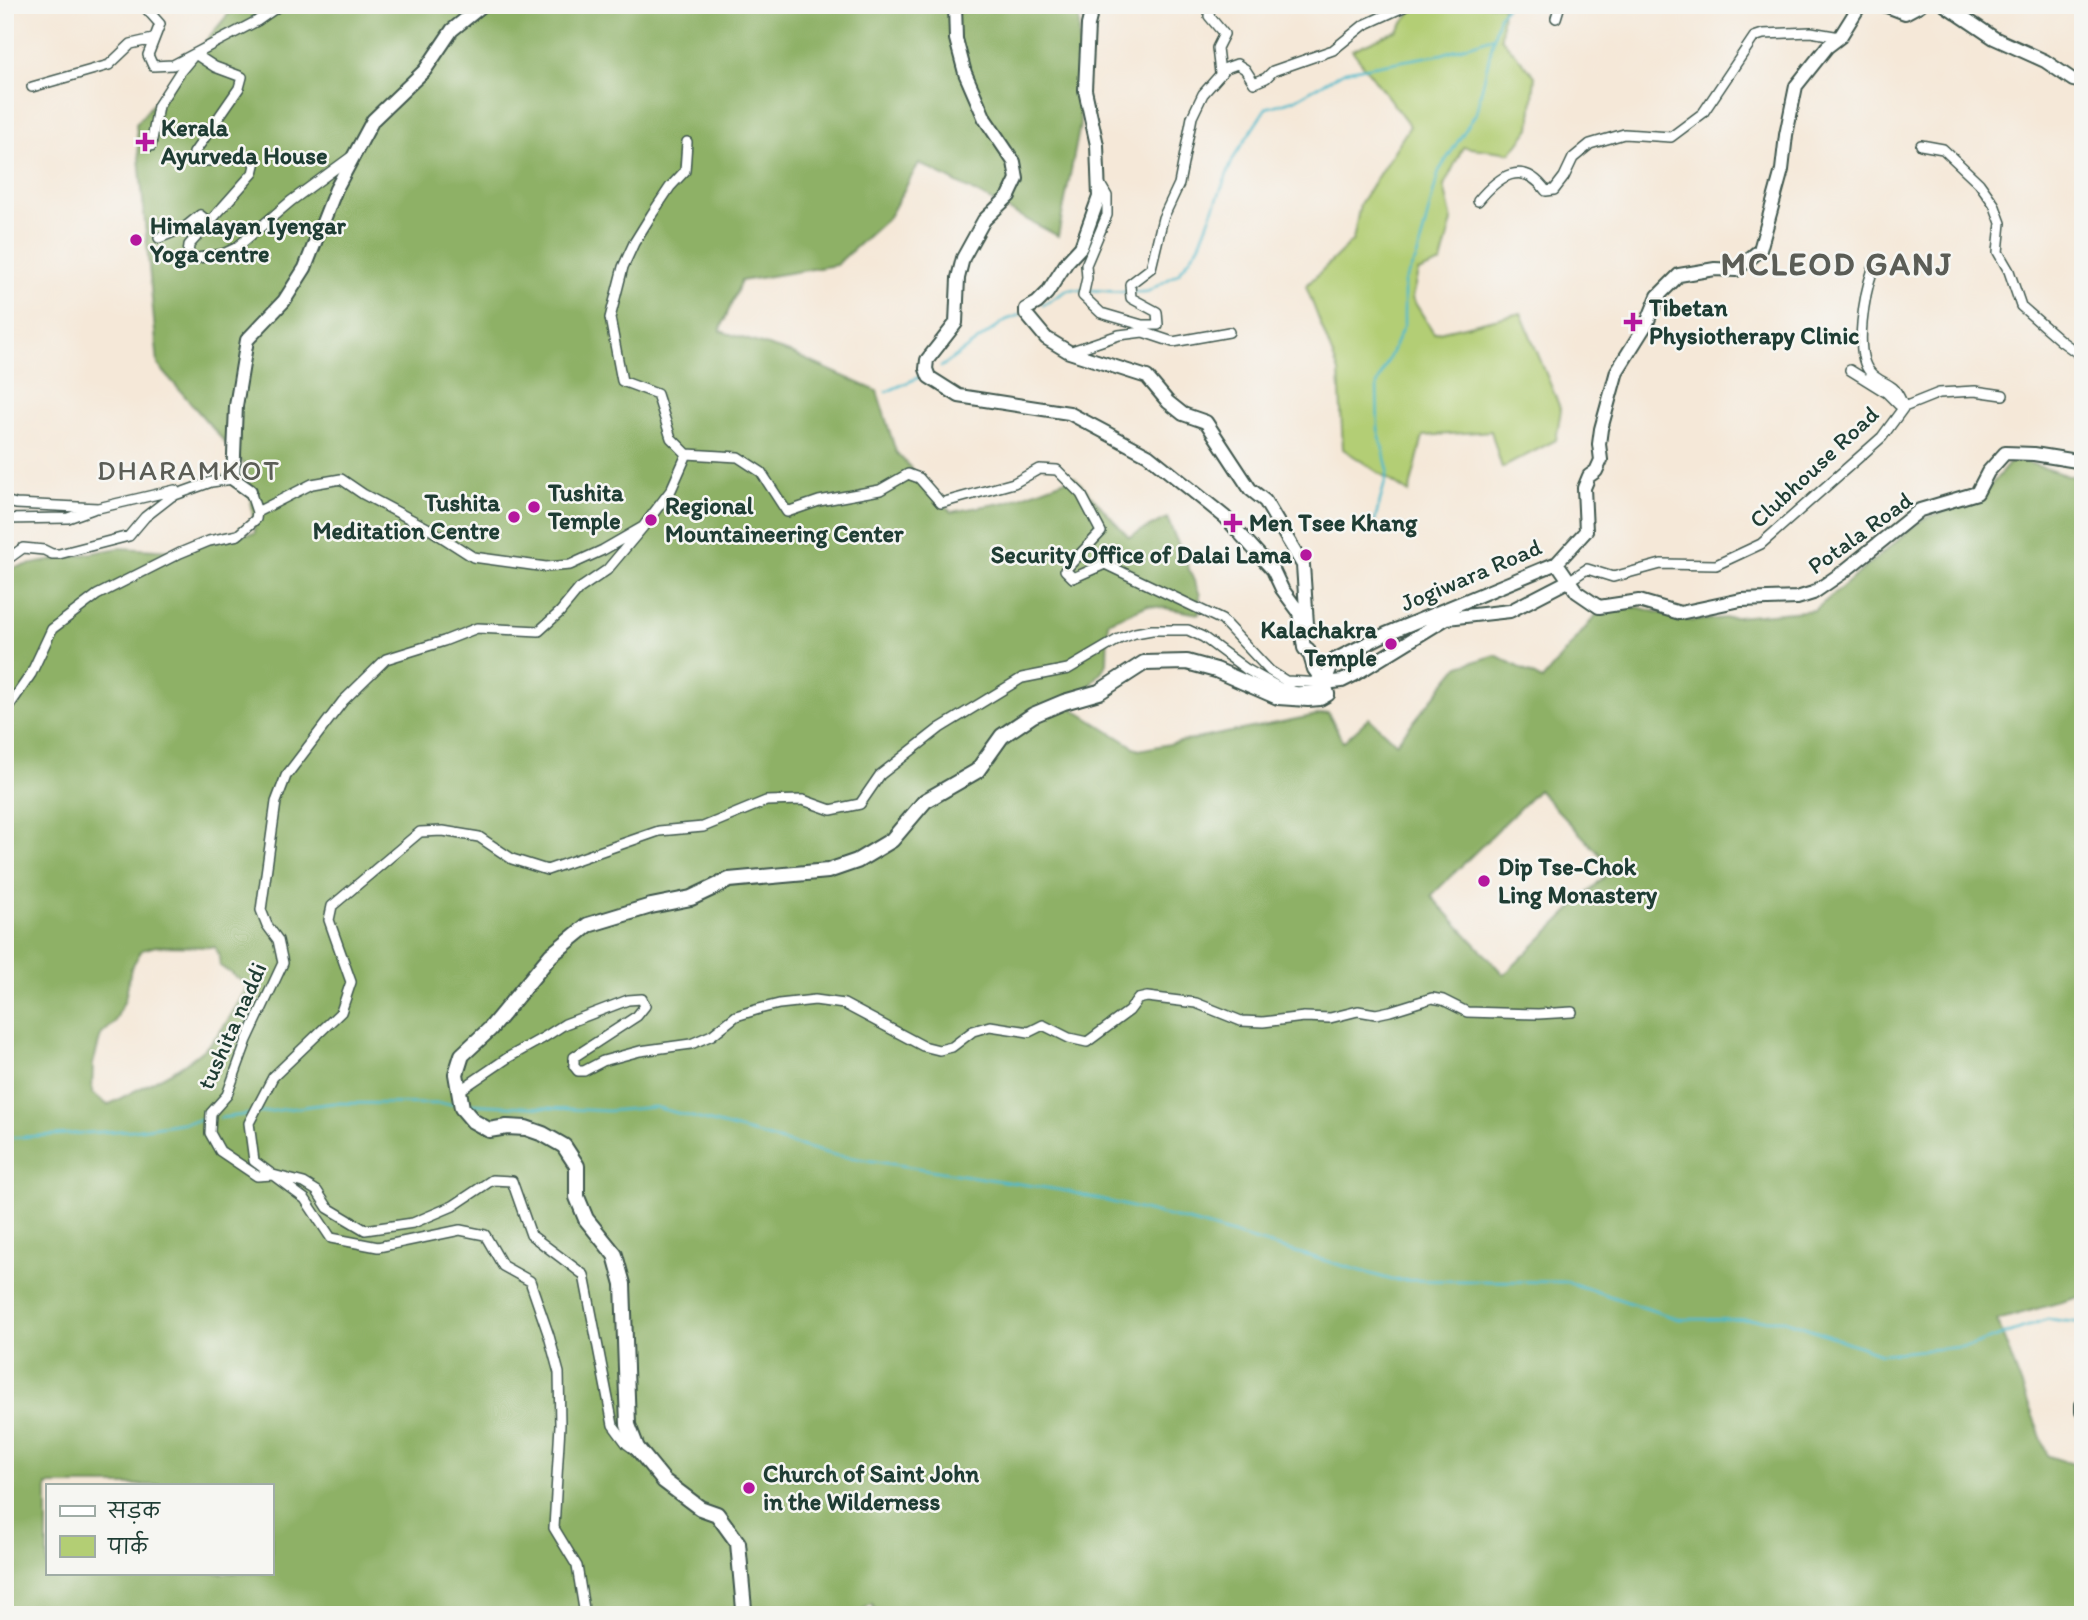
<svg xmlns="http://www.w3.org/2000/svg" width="2088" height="1620" font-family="Itim,'Playpen Sans Deva',sans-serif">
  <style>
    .green { fill: #b3ce74; stroke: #698654; stroke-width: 2 }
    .forest { fill: #8eb166; stroke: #56774d; stroke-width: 2; fill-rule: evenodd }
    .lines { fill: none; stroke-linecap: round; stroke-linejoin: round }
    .stream { stroke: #4fbacb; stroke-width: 2.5 }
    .street-casing { stroke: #3f574d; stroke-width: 12 }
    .secondary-casing { stroke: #3f574d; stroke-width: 16 }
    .primary-casing { stroke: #3f574d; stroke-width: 18 }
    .street { stroke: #fff; stroke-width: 9 }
    .secondary { stroke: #fff; stroke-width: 12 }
    .primary { stroke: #fff; stroke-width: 14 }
    .poi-dot { fill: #b5179e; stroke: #f6f6f2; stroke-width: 2.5 }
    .labels { text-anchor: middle; stroke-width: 5; stroke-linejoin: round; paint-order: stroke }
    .poi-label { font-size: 24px; font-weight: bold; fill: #1f3d34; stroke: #f6f6f2; text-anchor: start }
    .street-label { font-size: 24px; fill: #1f3d34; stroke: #f6f6f2 }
    .quarter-label { font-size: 28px; letter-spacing: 2px; fill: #5b5d56; stroke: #f6f6f2 }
    .district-label { font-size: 32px; font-weight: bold; letter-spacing: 2px; fill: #5b5d56; stroke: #f6f6f2 }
  </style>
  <rect width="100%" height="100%" fill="#f6f6f2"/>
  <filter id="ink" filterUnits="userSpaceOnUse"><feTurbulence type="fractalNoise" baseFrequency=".0143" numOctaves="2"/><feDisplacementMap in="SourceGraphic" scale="14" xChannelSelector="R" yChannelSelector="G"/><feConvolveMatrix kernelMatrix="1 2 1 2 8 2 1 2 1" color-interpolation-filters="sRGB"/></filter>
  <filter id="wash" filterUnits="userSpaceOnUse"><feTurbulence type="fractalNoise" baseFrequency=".00686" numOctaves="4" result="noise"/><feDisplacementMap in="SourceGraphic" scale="28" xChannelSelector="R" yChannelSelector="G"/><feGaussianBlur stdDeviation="1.57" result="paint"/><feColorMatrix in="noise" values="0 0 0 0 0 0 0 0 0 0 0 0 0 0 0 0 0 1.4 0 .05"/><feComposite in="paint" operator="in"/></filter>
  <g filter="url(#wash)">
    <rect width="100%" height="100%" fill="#f5e8d8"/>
    <path class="green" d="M1416,5H1503L1501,38L1535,76L1530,128L1511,153L1463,147L1444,186L1452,221L1441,263L1418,272L1412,298L1434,333L1521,313L1561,410L1556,440L1502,468L1491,431L1423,436L1409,493L1343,449L1339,372L1306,286L1353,240L1360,204L1410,126L1352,50L1398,30Z"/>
    <path class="forest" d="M236,5H1079L1080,125L1058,236L919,163L889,217L836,265L741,281L720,331L793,354L877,391L896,452L951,512L1007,502L1074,477L1129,537L1167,518L1200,595L1199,614L1148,605L1108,622L1107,664L1073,709L1139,750L1328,713L1343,742L1369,718L1396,743L1459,666L1496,655L1542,680L1597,614L1637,607L1692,621L1815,610L1923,519L1979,499L2014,458L2068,476H2083V1296L1997,1320L2048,1456L2083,1467V1615H877L872,1604L854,1615H5V569L119,548L177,551L238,535L255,533L247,468L158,365L136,124ZM1538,790L1613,868L1504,975L1431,896ZM156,946L215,947L219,956L220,966L248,985C236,1007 223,1033 204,1049C176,1073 140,1087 108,1105L92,1093L93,1064L101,1035L114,1023L125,1000L131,968L142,950ZM47,1485H271V1573H47Z"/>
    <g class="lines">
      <path class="stream" d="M1088,290L1127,292
        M1133,292H1147L1179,273L1199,246L1233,159L1266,108L1294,100L1345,71L1442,54L1494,37
        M1043,305L1069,289L1081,290
        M941,367L1006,320L1020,315
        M886,392L922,376
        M1373,528L1388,470L1378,429L1377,385L1404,325V282L1417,257L1439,171L1476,113L1499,16L1508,5
        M467,1104L608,1111L655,1107L834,1155L1066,1191L1192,1222L1392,1280L1568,1282L1678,1319L1785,1320L1881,1354L1971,1346L2048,1319L2083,1323
        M258,1113L333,1103L457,1104
        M220,1118L251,1114
        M5,1138L133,1130L202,1120"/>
    </g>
  </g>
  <g filter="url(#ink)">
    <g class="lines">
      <defs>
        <path id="street" d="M143,5L160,24L148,55L153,66L173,65L257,21L280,5
          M1210,5L1209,16L1224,34L1217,48L1220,73
          M1556,18L1560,5
          M32,87L109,65L131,44L153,39
          M687,142L685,171L670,187L652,214L634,243L623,267L610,318L622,381L657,394L671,438L687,454
          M1921,145L1943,149L1979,183L1994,204L2001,223L1998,252L2009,271L2021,306L2061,341L2083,357
          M151,146L158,106L180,72L195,54L215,67L242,77L239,88L194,153L195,162C213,162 233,155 251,158L255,165L253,173L189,245L188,255L192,259L223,254L236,248L291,201L351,157
          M1100,184L1107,196V215L1086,265L1087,278L1083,296L1101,313L1142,325H1158L1157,312L1131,298L1130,284L1151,268L1163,218L1179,184L1192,117L1203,94L1226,68L1237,64L1245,69L1254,83L1266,78L1273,71L1333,50L1364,25L1408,5
          M1478,201C1498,177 1522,158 1546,191L1554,190L1564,177L1573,158L1590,144L1624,134L1671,137L1703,113L1754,37L1763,34L1811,32L1840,37
          M159,238L184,228L200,215L205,219L202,226
          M1873,269C1865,292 1853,353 1870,372C1876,380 1886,382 1893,388C1898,392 1901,401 1904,407
          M1069,352L1119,335L1143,332L1173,342L1229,332
          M1850,370L1887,393L1899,405
          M687,454L738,457L761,472L787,512L819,501L880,490L908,474L919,478L941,503L1014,483L1039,469L1057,470L1081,494L1101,532L1065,570L1073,578L1105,564L1222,620L1270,671L1286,681L1324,683
          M5,501L16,504L98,508L175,490
          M257,512L312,484L341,479L363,494L431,530L473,557L546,567L570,565L603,550L643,527L671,490L687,454
          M5,519L68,518L93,509
          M5,561L23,548L44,550L52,554H59L129,536L145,517L172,496L211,482L233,479
          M1570,580L1587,569L1613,577L1661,564L1716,565L1761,544L1882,437L1904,407L1939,393L1975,391L2003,395
          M5,712L31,674L52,629L97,595L180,553L209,541L238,535L256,519L257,512L250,491
          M459,1091L509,1057L543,1038L565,1024L628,1000L642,999L645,1006L637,1016L574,1057V1066L578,1071H584L603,1061L640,1051L691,1044L712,1035L736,1016L759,1009L779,1004L815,1000L844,1004L923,1046L939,1050L952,1047L973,1031L990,1026L1029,1032L1043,1025L1069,1038L1087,1042L1129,1011L1138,999L1147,997L1196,1003L1241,1021L1263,1022L1304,1017L1330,1018L1358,1011L1376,1014L1390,1011L1432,998L1443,1000L1467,1012L1538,1014L1572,1012
          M638,1452L627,1444L613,1425L584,1275L531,1235L512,1181L492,1180L453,1206L413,1223L365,1230L328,1208L317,1191L304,1183L273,1175L257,1176L220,1151L210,1133L211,1113L227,1095L247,1040L283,963L278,940L267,925L261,910L276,802L286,776L343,701L386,659L444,641L477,628L539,631L560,612L579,589L607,570L643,527
          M47,1615L59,1614
          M585,1615L577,1566L554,1528L560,1425L559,1373L549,1336L530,1281L503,1266L485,1235L460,1230L378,1247L331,1238L305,1199L254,1161L249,1123L273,1077L341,1012L351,982L329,920L332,906L420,832L443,831L479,837L512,859L547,870L659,831L703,827L766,801L803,800L831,810L860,804L880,775L940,728L1022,678L1068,669L1119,639L1135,633L1152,630H1188L1203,637L1246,669L1280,688L1297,692L1323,689L1324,685"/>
        <path id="secondary" d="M955,5L956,39L965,73L985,119L1014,162L1017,179L1009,196L984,220L963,258L958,278L956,323L927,360L926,369L929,377L959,396L1069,413L1148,455L1225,517L1273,570L1282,589L1299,612L1304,648L1311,657
          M1093,5L1088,25L1085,90L1097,145L1099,197L1081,247L1067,262L1047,293L1037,303L1026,309V314L1046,338L1069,352L1147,377L1168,402L1183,414L1206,422L1250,489L1265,501L1303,565L1307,624
          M1884,5L1905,13L1920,5
          M1945,5L1994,38L2045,61L2073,80L2083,82
          M250,491L233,479L236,406L247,340L284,301L305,268L336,189L373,120L425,70L452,30L483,5
          M1557,563L1577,592L1599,607L1639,601L1680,613L1741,600L1797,598L1813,593L1842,573L1920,510L1977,493L1988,472L2005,453L2034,454L2083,462
          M1308,649L1314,669L1324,683
          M1324,683L1334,660L1386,634L1557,563L1586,531L1584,488L1589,476L1596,471L1601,460L1599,444L1601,429L1617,371L1647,323L1658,296L1679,275L1715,269L1736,270L1760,250L1782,170L1786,135L1796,86L1827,47L1840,37L1860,5
          M1324,683L1342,681L1354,675L1447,618L1510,611L1570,580"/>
        <path id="primary" d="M2083,1405V1412
          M748,1615L744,1609L738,1543L717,1514L700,1508L664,1481L637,1448L628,1425L623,1284L615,1255L586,1219L577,1197V1166L564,1146L543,1134L526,1128L507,1127L489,1130L473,1121L462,1108L456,1074L462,1055L490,1029L551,955L588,925L651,906L691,898L729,880L828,871L857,861L892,840L925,801L977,771L1002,736L1033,715L1064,702L1099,692L1144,663L1187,662L1216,670L1278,697L1308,699L1320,698L1327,694L1324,683"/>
      </defs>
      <use href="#street" class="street-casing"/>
      <use href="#secondary" class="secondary-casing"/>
      <use href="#primary" class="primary-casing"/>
      <use href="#street" class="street"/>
      <use href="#secondary" class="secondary"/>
      <use href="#primary" class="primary"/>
    </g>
  </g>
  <g class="poi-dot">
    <path d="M141.5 131.5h7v7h7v7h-7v7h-7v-7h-7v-7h7z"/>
    <circle cx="136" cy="240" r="7"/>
    <path d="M1629.5 311.5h7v7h7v7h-7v7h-7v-7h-7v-7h7z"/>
    <circle cx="534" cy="507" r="7"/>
    <circle cx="514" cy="517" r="7"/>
    <circle cx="651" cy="520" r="7"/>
    <path d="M1229.5 512.5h7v7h7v7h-7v7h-7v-7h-7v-7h7z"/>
    <circle cx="1306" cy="555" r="7"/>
    <circle cx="1391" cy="644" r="7"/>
    <circle cx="1484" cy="881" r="7"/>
    <circle cx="749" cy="1488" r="7"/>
  </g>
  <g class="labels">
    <g class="poi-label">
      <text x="161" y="136">Kerala<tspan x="161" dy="28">Ayurveda House</tspan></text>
      <text x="150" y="234">Himalayan Iyengar<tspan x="150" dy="28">Yoga centre</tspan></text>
      <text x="1649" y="316">Tibetan<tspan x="1649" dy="28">Physiotherapy Clinic</tspan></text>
      <text x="548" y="501">Tushita<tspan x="548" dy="28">Temple</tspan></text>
      <text x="500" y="511" text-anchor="end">Tushita<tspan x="500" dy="28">Meditation Centre</tspan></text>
      <text x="665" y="514">Regional<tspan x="665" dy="28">Mountaineering Center</tspan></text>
      <text x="1249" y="531">Men Tsee Khang</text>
      <text x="1292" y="563" text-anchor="end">Security Office of Dalai Lama</text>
      <text x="1377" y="638" text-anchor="end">Kalachakra<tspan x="1377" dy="28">Temple</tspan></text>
      <text x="1498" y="875">Dip Tse-Chok<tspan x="1498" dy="28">Ling Monastery</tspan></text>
      <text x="763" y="1482">Church of Saint John<tspan x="763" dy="28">in the Wilderness</tspan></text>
    </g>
    <g class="street-label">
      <text transform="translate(1814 467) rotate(-43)" y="8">Clubhouse Road</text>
      <text transform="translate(1860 533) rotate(-36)" y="8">Potala Road</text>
      <text transform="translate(1471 575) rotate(-23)" y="8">Jogiwara Road</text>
      <text transform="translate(232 1026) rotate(-66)" y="8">tushita naddi</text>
    </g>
    <g class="quarter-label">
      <text x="189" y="480">DHARAMKOT</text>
    </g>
    <g class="district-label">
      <text x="1837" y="275">MCLEOD GANJ</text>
    </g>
  </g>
  <rect width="2088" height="1620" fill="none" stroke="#f6f6f2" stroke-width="28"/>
  <rect x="46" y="1484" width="228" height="91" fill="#f6f6f2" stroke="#a0aca6" stroke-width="2"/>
  <rect x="60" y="1506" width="35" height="10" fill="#ffffff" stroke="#a0aca6" stroke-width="2"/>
  <text x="108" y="1518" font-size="21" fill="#1f3d34">सड़क</text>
  <rect x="60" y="1536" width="35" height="21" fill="#b3ce74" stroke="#a0aca6" stroke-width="2"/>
  <text x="108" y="1554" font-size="21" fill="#1f3d34">पार्क</text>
</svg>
